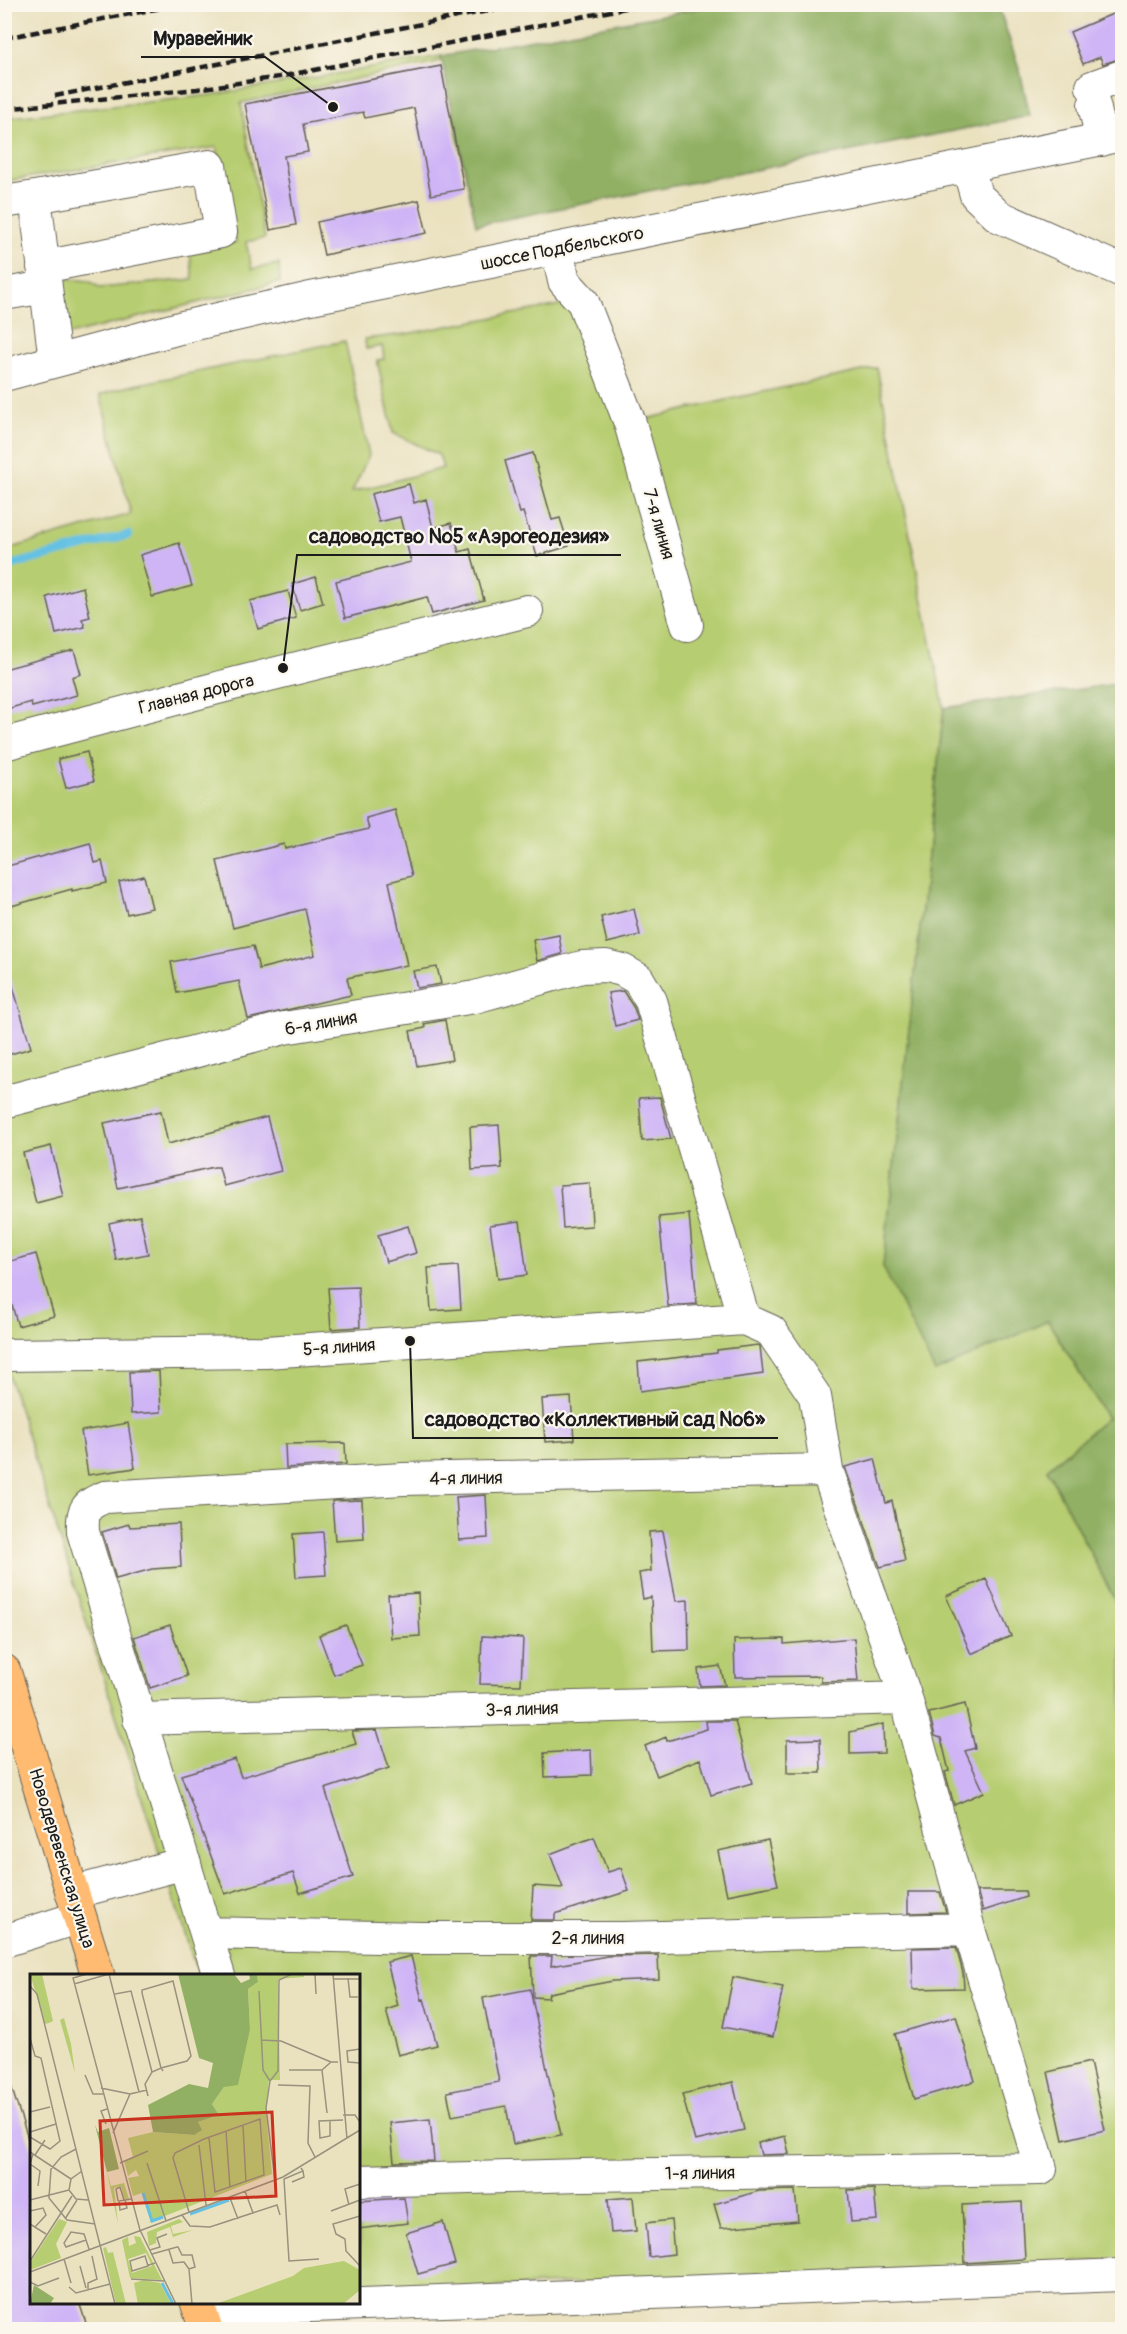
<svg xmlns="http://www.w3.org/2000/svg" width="1127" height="2334" font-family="Pangolin,sans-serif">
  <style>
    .green { fill: #b7cd71; stroke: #6a7446; stroke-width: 1.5 }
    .forest { fill: #91b063; stroke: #566640; stroke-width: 1.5 }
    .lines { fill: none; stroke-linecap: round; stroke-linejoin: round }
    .stream { stroke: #65c1e3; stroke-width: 9 }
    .building { fill: #cfb5f6 }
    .minor-casing { stroke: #646155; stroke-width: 34 }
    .major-casing { stroke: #646155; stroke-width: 35 }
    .minor { stroke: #fff; stroke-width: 32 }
    .major { stroke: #ffbb71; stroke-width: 33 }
    .rail { stroke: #1c1c1c; stroke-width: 4.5; stroke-dasharray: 9 4.5; stroke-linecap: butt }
    .labels { text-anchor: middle; stroke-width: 4.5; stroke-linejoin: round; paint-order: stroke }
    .street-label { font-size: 18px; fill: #1c1c1c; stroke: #fbf7ec }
    .inset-river { fill: none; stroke: #65c1e3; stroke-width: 3 }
    .inset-road { fill: none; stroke: #98927e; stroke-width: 1.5 }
    .view { fill: #c8321e; fill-opacity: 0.15; stroke: #c8321e; stroke-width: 3 }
    .inset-edge { fill: none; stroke: #1c1c1c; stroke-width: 3 }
    .leader { fill: none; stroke: #1c1c1c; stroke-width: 2 }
    .callout-dot { fill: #1c1c1c; stroke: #fbf7ec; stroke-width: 2 }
    .callout-label { font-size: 20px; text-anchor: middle; font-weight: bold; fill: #1c1c1c; stroke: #fbf7ec; stroke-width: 4.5; stroke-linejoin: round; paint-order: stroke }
  </style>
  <rect width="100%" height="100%" fill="#fbf7ec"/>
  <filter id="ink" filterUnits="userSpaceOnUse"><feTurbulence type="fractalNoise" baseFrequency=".0167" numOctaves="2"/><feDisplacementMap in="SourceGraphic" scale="12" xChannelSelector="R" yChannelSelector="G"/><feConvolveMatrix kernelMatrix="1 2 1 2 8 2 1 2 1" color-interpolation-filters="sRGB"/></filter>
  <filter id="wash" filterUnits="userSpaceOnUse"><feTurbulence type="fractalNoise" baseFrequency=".008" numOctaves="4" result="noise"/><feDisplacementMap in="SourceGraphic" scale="24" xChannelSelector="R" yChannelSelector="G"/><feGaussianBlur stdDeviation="1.35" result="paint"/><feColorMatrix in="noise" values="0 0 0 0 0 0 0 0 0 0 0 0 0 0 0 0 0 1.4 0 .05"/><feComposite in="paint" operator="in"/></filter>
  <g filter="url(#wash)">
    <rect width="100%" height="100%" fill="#eae1bf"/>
    <path class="green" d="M441,56L442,61L241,103L265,238L246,242L252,269L279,264L280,282L64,336L58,278L89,281L100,288L193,279L190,253L236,242L217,147L5,181V118L212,95Z
      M575,302L625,424L739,397L877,368L944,708L883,1267L1048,1321L1107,1418L1047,1469L1122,1614V2260L359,2293L358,1976L198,1975L5,1365L4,550L131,514L100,395L125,387L345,341L369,455L352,492L443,468L439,455L393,433L377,360L384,359L382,346L366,349L365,339L406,334Z"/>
    <path class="forest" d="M722,4L998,5L1020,71L1030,116L476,225L441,56Z
      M1122,683V1614L1047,1469L1107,1418L1048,1321L935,1372L883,1267L944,708Z"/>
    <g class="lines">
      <path class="stream" d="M4,567L128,535"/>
    </g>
    <g id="blocks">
      <path class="building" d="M1122,10V58L1103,64L1100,57L1083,64L1070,32Z
        M441,66L464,189L431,195L414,108L365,118L363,112L303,124L308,152L284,156L296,225L270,230L245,104Z
        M419,200L427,233L324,255L317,222Z
        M533,453L552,520L560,518L569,546L537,556L523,512L520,513L505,461Z
        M409,484L414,503L426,499L433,528L451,523L459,552L470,549L484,600L432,614L427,597L345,618L336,581L411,562L400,517L379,522L371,494Z
        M179,543L192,586L152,597L140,555Z
        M316,577L323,603L300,610L292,584Z
        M83,587L90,617L82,619L85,627L56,634L47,597Z
        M288,591L296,618L258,629L250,601Z
        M74,650L81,674L72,677L77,695L32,707L31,702L4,710V669Z
        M87,752L94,781L66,788L58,759Z
        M395,810L412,876L389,882L407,965L347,978L351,995L248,1019L239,981L177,993L171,962L253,946L259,969L315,955L305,909L233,928L217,861L284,844L285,849L369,829L366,818Z
        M90,843L95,863L102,861L107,883L72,891V889L4,908V867Z
        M144,876L152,908L127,914L119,882Z
        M634,909L640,935L607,943L601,917Z
        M559,935L562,954L537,961L533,940Z
        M437,967L441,984L417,988L413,971Z
        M11,980L31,1048L4,1056V981Z
        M623,991L634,1008L638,1020L615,1026L608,993Z
        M445,1020L452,1060L417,1066L410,1031L425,1028L424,1024Z
        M660,1097L671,1139L642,1141L639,1098Z
        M161,1111L168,1144L267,1117L281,1171L224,1186L219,1167H214L118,1188L104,1123Z
        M499,1125L502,1168L472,1170L470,1127Z
        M51,1146L63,1196L36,1203L23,1153Z
        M590,1183L592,1226L563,1228L560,1185Z
        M689,1214L697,1304L668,1306L659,1217Z
        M140,1216L148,1254L116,1260L109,1223Z
        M520,1221L527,1275L498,1279L490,1225Z
        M408,1226L416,1253L386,1262L378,1235Z
        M36,1254L54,1316L18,1326L4,1278V1263Z
        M458,1266L461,1309L431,1311L428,1268Z
        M358,1287L360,1327L331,1329L328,1288Z
        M758,1345L760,1346L763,1374L640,1391L638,1362L717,1353V1350Z
        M159,1371L161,1412L131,1414L129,1372Z
        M571,1397L574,1440L545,1442L542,1399Z
        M128,1423L135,1468L88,1475L81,1431Z
        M345,1443L346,1464L286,1468L285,1444Z
        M875,1459L886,1503L892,1501L905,1561L880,1567L845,1467Z
        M486,1495L488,1538L459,1540L456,1497Z
        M362,1500L364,1539L335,1541L332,1501Z
        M129,1524L130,1527L179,1524L181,1567L152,1569L116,1579L102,1532Z
        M663,1531L676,1601L688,1600L689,1650L653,1651L651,1597L643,1599L639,1573L651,1571L649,1532Z
        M323,1532L326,1575L296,1577L293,1534Z
        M986,1579L1011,1636L971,1654L946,1596Z
        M418,1593L420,1636L391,1638L388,1595Z
        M170,1625L187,1676L150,1688L134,1637Z
        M346,1625L362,1665L334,1675L319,1635Z
        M482,1636L523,1638L521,1685L480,1684Z
        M854,1638L858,1681L821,1682V1676L735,1677L734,1640L784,1639V1644Z
        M720,1666L725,1685L700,1686L698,1669Z
        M965,1704L975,1748L965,1751L984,1792L954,1805L945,1772L949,1771L941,1738L935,1736L929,1713Z
        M706,1721H735L752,1783L711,1795L700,1759L657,1776L645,1746L666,1737L667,1741L707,1729Z
        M883,1724L884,1753L850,1754V1732Z
        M377,1730L389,1768L325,1789L353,1877L300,1893L293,1873L225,1894L181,1775L235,1759L241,1777L356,1744L352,1731Z
        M820,1739L821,1773H787V1740Z
        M591,1750L592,1775L545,1777L544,1753Z
        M594,1837L608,1872L621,1868L629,1891L555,1914V1920H531L533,1886L563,1888L550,1854Z
        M768,1840L778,1885L727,1895L718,1851Z
        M977,1891H1025L1026,1897L983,1911Z
        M908,1892H940L946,1912L908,1913Z
        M956,1947L963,1973L964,1988L913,1989L912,1948Z
        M658,1955L659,1979L613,1981L549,1993L548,1998L533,1997L531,1956H552L551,1966L607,1956Z
        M411,1956L422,2000L424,1999L437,2045L398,2055L386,2010L398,2006L387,1962Z
        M733,1977L783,1987L773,2037L723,2027Z
        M530,1989L561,2135L513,2144L506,2106L452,2116L447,2092L499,2082L483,1998Z
        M956,2016L975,2081L914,2099L895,2034Z
        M1090,2062L1105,2130L1063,2140L1048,2072Z
        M733,2082L744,2130L695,2141L682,2094Z
        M4,2083H10L32,2151V2302H79L86,2323L64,2330H4Z
        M430,2119L434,2161L394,2162L390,2123Z
        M785,2136L789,2154L761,2155L758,2143Z
        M874,2189L877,2220L851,2222L848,2190Z
        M795,2190L798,2221L721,2228L714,2204L759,2191Z
        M633,2197L636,2231L611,2233L608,2199Z
        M404,2198L408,2223L358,2229V2201Z
        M1022,2202L1025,2259L965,2263L962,2205Z
        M671,2220L674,2254L649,2257L646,2223Z
        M443,2222L455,2264L418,2274L406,2233Z"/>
    </g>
  </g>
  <g filter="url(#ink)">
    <use href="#blocks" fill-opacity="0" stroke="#646155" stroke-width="1.5"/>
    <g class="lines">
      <defs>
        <path id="minor" d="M1092,87L1122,76
          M1094,105L1102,140
          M968,167L976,195L998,216L1122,271
          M35,197L210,166L221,232L43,267
          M4,202L35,197L55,361
          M557,249L564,281L583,302L630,423L687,625
          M4,294L46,287
          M4,375L187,326L306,299L1122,135
          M4,744L221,687L527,611
          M4,1102L284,1028L475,997L582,967L606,966L622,970L638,979L651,1001L744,1319L771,1331L815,1396L827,1470L906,1698L969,1929L1041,2169L582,2175L358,2181
          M4,1355L266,1352L744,1319
          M139,1719L906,1698
          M72,1893L185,1863
          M206,1933L421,1938H623L969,1929
          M4,1941L80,1917
          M219,1976L83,1532C82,1510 85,1505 105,1497L403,1479L827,1470
          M203,2322L259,2308L1122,2275"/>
        <path id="major" d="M4,1671L98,1976
          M197,2302L206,2330"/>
      </defs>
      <use href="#minor" class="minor-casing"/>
      <use href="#major" class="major-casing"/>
      <use href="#minor" class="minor"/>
      <use href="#major" class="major"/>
      <path class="rail" d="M4,38L182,4
        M55,96L523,4
        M4,109L197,89L279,77L646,4"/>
    </g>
  </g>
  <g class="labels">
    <g class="street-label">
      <text transform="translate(562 248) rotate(-11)" y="6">шоссе Подбельского</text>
      <text transform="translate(659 524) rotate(74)" y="6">7-я линия</text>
      <text transform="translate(196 694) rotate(-14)" y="6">Главная дорога</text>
      <text transform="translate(321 1023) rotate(-10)" y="6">6-я линия</text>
      <text transform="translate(339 1347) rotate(-4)" y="6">5-я линия</text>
      <text transform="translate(466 1478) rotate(-1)" y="6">4-я линия</text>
      <text transform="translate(522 1709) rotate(-2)" y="6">3-я линия</text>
      <text transform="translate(62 1858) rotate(73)" y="6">Новодеревенская улица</text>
      <text x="588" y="1944">2-я линия</text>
      <text transform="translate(700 2173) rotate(-1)" y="6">1-я линия</text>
    </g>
  </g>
  <g transform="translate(30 1974)">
    <rect width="330" height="330" fill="#eae1bf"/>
    <path d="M0,0H12L23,47L19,49L15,50ZM227,0H273L274,3L248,5L250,106H239L236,138L242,200L117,249L121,247L112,219L103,222L98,204L109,202L106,196L98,202L94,187L103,183L98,164L123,158L164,161L168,148L189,141L182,130L194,113L220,55L218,15L228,8ZM34,44L41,70L45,99L30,46ZM77,198L81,212L94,209L99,225H94L91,212L84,214L88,250ZM29,245L37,248L26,270L31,284L0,296V289ZM149,245L153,248L141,252L143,260L163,256L143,263L140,253L127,258L126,269L119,272L117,258ZM104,262L110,263L132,306L100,304L92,266L98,263L99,272L106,269ZM116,279L122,292L102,299L98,285ZM76,273L78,279L83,278L96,330H86L73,274ZM314,287L330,296V316L313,330H186L263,302L274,294ZM114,306L130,309L141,330H108L104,309Z" fill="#b7cd71" fill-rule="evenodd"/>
    <path d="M148,0H204L211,9L220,5L219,0H227L228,8L218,15L220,55L208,111L194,113L182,130L189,141L168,148L172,156L164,161L123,158L118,131L159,110L178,114L183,89L169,84ZM65,151L68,158L79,154L89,195L77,198ZM4,311L24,324L20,330H0Z" fill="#91b063"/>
    <path class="inset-river" d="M113,219L122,247L133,243M160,240L199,226M132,309L143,330"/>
    <path class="inset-road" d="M57,0L43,4L110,256M79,0L109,118M285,0L286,20M303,0L317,165M318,4L320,23H328M303,5H330M44,10L79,0M0,12L7,20L70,271M229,17L233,96L240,107M85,20L101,17L122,98M0,64L5,82L11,84L30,167L20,175L0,163M231,66L251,67L301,88M330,75L317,77L318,88L330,89M259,96H292L301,88H308M292,96L297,139M55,101L63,120H73M248,111L280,112L278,169L285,183M71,114L100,120M118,122L115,110L122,98L131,94L157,87L161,82L143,7L112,16V19L131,94L133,97M0,138L20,133M313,141H325L330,148M300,147V162L290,164L289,147L313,146M76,150L71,137L77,135M213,152L216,208M196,157L200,214M0,158L26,150M83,159L100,120L117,116M169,171L176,231M46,175L31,183L21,195L19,224L37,246L65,250M0,178L41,205M3,180L0,190L10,197L8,212M5,181L15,166M90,189L118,177M117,189L136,247M52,197L41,205L39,216L46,225L58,226M254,205L259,287L289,285M254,205L273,197L271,194M245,206L236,134L240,107L248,97L249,6L262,0M262,208L274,203L273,197M215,217L223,239M200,224L208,245M0,226L39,216M95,226L97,234L90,236L89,227L101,225M88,227L86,215L90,213L94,226M319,231L315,215L330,210M0,237L13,234L16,241L5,253M301,237L330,226M159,238L143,184L145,179L174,165L230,145L234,201L185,218L179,164M152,241L160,252L180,253L247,231L250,241M330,242L303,250L306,260L315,265L316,277L330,292M35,245L47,226M0,250L16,260M110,256L146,330M56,266L36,273L34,269L41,258L54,260L59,275M70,271L85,330M120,276L130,273L127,264L137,260M122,280L147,273H148L152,281H162L165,293L159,295L154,288L143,289L139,276M34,285L41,309M0,287L42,222M50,292L56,314M118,292L115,282L100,287L102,297L118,292L119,291L125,289M159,295L162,330M0,298L253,203L330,156M101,305L134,307M0,308L8,312L29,304M39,313L46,319L80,310M58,315V309L67,305L62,282"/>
    <path class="view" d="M242,138L246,222L74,231L70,147Z"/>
    <rect width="330" height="330" class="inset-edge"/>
  </g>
  <path class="leader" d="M333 107L265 57H141M283 668L297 555H621M410 1341L413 1438H778"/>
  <g class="callout-dot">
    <circle cx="333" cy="107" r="6"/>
    <circle cx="283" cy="668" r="6"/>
    <circle cx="410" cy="1341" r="6"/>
  </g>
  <g class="callout-label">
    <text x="203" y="45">Муравейник</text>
    <text x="459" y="543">садоводство №5 «Аэрогеодезия»</text>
    <text x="595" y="1426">садоводство «Коллективный сад №6»</text>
  </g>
  <rect width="1127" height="2334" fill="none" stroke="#fbf7ec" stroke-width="24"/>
</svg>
